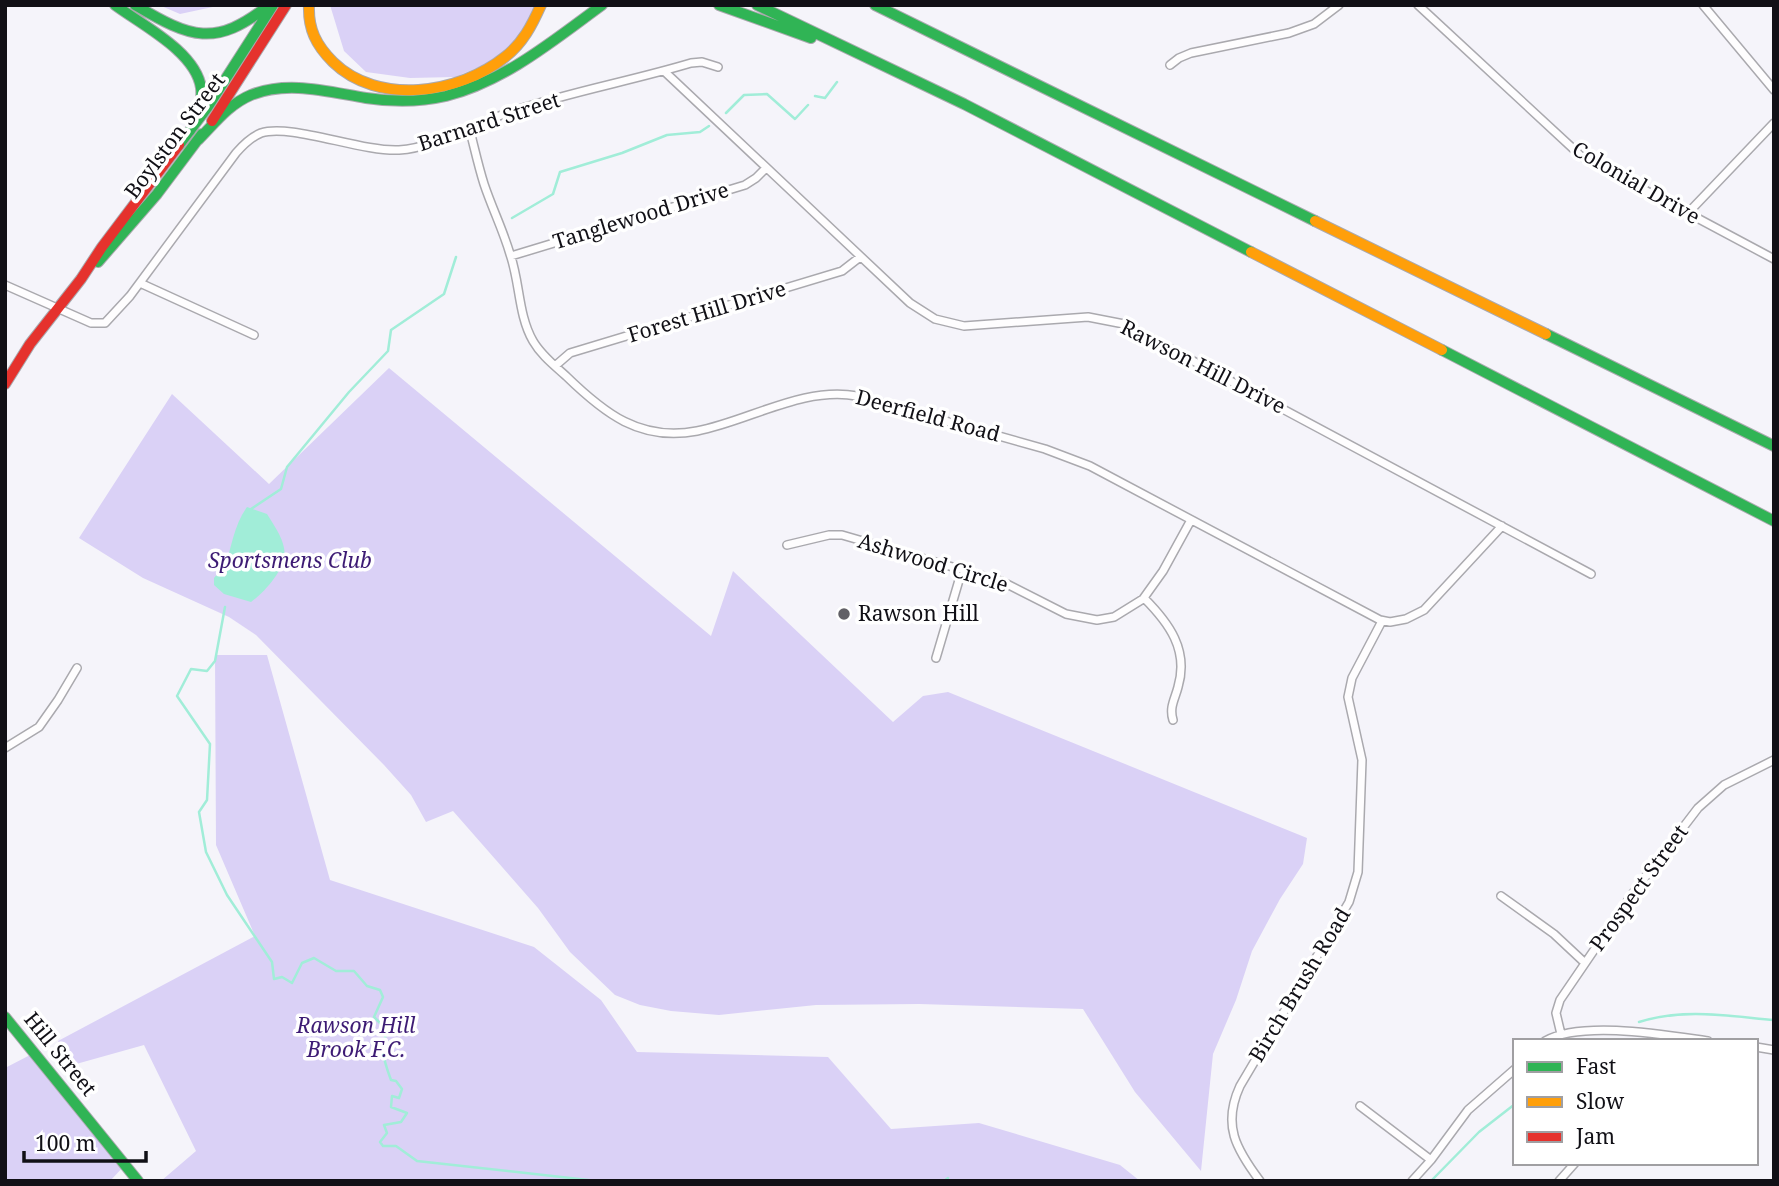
<svg xmlns="http://www.w3.org/2000/svg" width="1779" height="1186" font-family="'Noto Serif',serif">
  <style>
    .green { fill: #dad1f6 }
    .water { fill: #a1edd8 }
    .lines { fill: none; stroke-linecap: round; stroke-linejoin: round }
    .stream { stroke: #a1edd8; stroke-width: 2.5 }
    .street-casing { stroke: #aaa9ae; stroke-width: 10 }
    .fast-casing { stroke: #aaa9ae; stroke-width: 12 }
    .slow-casing { stroke: #aaa9ae; stroke-width: 12 }
    .jam-casing { stroke: #aaa9ae; stroke-width: 12 }
    .street { stroke: #fefdfe; stroke-width: 7 }
    .fast { stroke: #30b455; stroke-width: 10 }
    .slow { stroke: #ff9f0a; stroke-width: 10 }
    .jam { stroke: #e5322d; stroke-width: 10 }
    .poi-dot { fill: #616066; stroke: #fff; stroke-width: 2.5 }
    .labels { text-anchor: middle; stroke-width: 7; stroke-linejoin: round; paint-order: stroke }
    .street-label { font-size: 21px; fill: #111016; stroke: #fff }
    .park-label { font-size: 21px; font-style: italic; fill: #3d1b74; stroke: #fff }
    .poi-label { font-size: 21px; fill: #111016; stroke: #fff; text-anchor: start }
  </style>
  <rect width="100%" height="100%" fill="#f5f4fa"/>
  <path class="green" d="M159,5H222L180,14Z
    M330,5H534V10L516,42L486,64L455,77L410,78L366,72L344,51Z
    M389,368L711,636L733,571L893,722L923,696L948,692L1307,838L1303,864L1280,899L1252,951L1236,1000L1213,1054L1201,1171L1135,1092L1083,1009L919,1004L816,1005L719,1015L671,1011L640,1005L615,995L570,952L538,908L453,811L426,822L411,795L384,765L256,635L229,617L143,578L79,538L172,394L269,484Z
    M215,655H267L330,880L534,947L601,1000L637,1052L828,1057L891,1129L979,1123L1120,1165L1140,1181H161L196,1151L144,1045L69,1066L58,1041L255,936L216,845Z
    M34,1053L125,1165L110,1181H5V1068Z"/>
  <path class="water" d="M247,507L267,514C273,524 282,536 284,548C288,567 265,592 251,602L224,594L214,585V578C217,574 223,570 225,566C232,546 234,525 247,507Z"/>
  <g class="lines">
    <path class="stream" d="M815,96L825,98L837,82
      M726,113L744,95L767,94L795,119L808,105
      M512,218L553,194L560,172L622,153L667,135L700,132L709,126
      M251,509L281,489L287,467L349,392L388,351L391,330L444,294L456,257
      M225,607L215,661L207,671L191,669L177,696L210,744L207,800L199,812L206,852L227,895L272,962L274,979L282,977L292,983L302,963L314,958L336,971H354L367,986L380,990L383,997L374,1017L380,1023L389,1025C380,1048 382,1056 391,1080L396,1081L402,1089L399,1098L392,1096L391,1107L407,1113L401,1122L384,1125L387,1133L380,1142L383,1146H396L417,1161L597,1181
      M1639,1022C1684,1008 1728,1016 1774,1020
      M944,1181L948,1178
      M1431,1181L1479,1132L1515,1104"/>
    <defs>
      <path id="street" d="M1418,5L1581,156L1774,259
        M1703,5L1774,90
        M1170,65L1179,58L1191,53L1289,33L1314,24L1339,5
        M664,71L910,303L935,319L964,326L1088,317L1124,324L1591,574
        M469,127C474,146 478,165 484,184C492,208 503,230 510,254C520,282 518,315 533,341C541,355 554,365 566,376C604,413 640,442 697,431C749,421 803,386 857,396L1045,449L1090,466L1380,620L1390,622L1406,619L1424,610L1502,526
        M1687,214L1774,123
        M511,256L745,185L756,178L766,168
        M140,283L254,335
        M5,285L91,323H105L130,296L236,153C243,145 251,137 261,133C290,123 361,152 399,150C434,148 476,123 510,112C569,92 631,81 691,63L702,62L718,67
        M555,366L570,353L842,271L860,257
        M787,545L829,535H842L1001,581L1066,614L1097,620L1114,617L1143,599L1163,571L1191,520
        M1144,598C1169,623 1189,650 1178,687C1175,699 1169,707 1173,720
        M936,658L962,570
        M5,748L39,727L58,700L77,668
        M1501,896L1554,934L1585,963
        M1561,1034L1556,1013L1560,1000L1633,893L1698,808L1724,785L1774,760
        M1545,1041C1582,1020 1666,1035 1708,1041
        M1756,1047L1774,1050
        M1360,1106L1431,1160
        M1260,1181C1236,1149 1222,1125 1240,1086L1349,902L1358,872L1362,760L1348,697L1352,678L1382,621
        M1412,1181L1431,1160L1468,1110L1515,1069
        M1559,1181L1575,1163"/>
      <path id="fast" d="M115,5C142,25 196,52 201,88C203,104 196,118 190,131
        M135,5C191,38 215,48 269,5
        M719,5L811,38
        M757,5L964,104L1251,252
        M875,5L1315,221
        M198,140C214,124 229,104 251,95C288,80 329,92 366,98C392,102 420,102 446,96C505,81 554,40 602,5
        M179,145L207,108L273,5
        M98,262L157,194L202,134
        M1546,334L1774,446
        M1442,350L1774,521
        M5,1017L138,1181"/>
      <path id="slow" d="M309,5C308,29 316,45 333,62C378,106 459,94 505,57C523,43 532,25 541,5
        M1315,221L1546,334
        M1251,252L1442,350"/>
      <path id="jam" d="M212,121L286,5
        M5,384L30,344L81,279L102,247L179,145"/>
    </defs>
    <use href="#street" class="street-casing"/>
    <use href="#fast" class="fast-casing"/>
    <use href="#slow" class="slow-casing"/>
    <use href="#jam" class="jam-casing"/>
    <use href="#street" class="street"/>
    <use href="#fast" class="fast"/>
    <use href="#slow" class="slow"/>
    <use href="#jam" class="jam"/>
  </g>
  <circle class="poi-dot" cx="844" cy="614" r="7"/>
  <g class="labels">
    <g class="street-label">
      <text transform="translate(489 122) rotate(-18)" y="7">Barnard Street</text>
      <text transform="translate(175 136) rotate(-53)" y="7">Boylston Street</text>
      <text transform="translate(1636 183) rotate(30)" y="7">Colonial Drive</text>
      <text transform="translate(641 216) rotate(-17)" y="7">Tanglewood Drive</text>
      <text transform="translate(707 312) rotate(-17)" y="7">Forest Hill Drive</text>
      <text transform="translate(1203 367) rotate(27)" y="7">Rawson Hill Drive</text>
      <text transform="translate(928 416) rotate(15)" y="7">Deerfield Road</text>
      <text transform="translate(933 563) rotate(17)" y="7">Ashwood Circle</text>
      <text transform="translate(1639 888) rotate(-54)" y="7">Prospect Street</text>
      <text transform="translate(1300 985) rotate(-59)" y="7">Birch Brush Road</text>
      <text transform="translate(60 1054) rotate(51)" y="7">Hill Street</text>
    </g>
    <g class="park-label">
      <text x="290" y="568">Sportsmens Club</text>
      <text x="356" y="1033">Rawson Hill<tspan x="356" dy="24">Brook F.C.</tspan></text>
    </g>
    <g class="poi-label">
      <text x="858" y="621">Rawson Hill</text>
    </g>
  </g>
  <rect width="1779" height="1186" fill="none" stroke="#111016" stroke-width="14"/>
  <rect x="1513" y="1039" width="245" height="126" fill="#ffffff" stroke="#a09fa2" stroke-width="2"/>
  <rect x="1527" y="1062" width="35" height="10" fill="#30b455" stroke="#a09fa2" stroke-width="2"/>
  <text x="1576" y="1074" font-size="21" fill="#111016">Fast</text>
  <rect x="1527" y="1097" width="35" height="10" fill="#ff9f0a" stroke="#a09fa2" stroke-width="2"/>
  <text x="1576" y="1109" font-size="21" fill="#111016">Slow</text>
  <rect x="1527" y="1132" width="35" height="10" fill="#e5322d" stroke="#a09fa2" stroke-width="2"/>
  <text x="1576" y="1144" font-size="21" fill="#111016">Jam</text>
  <path d="M24 1151v10h122v-10" fill="none" stroke="#111016" stroke-width="3.5"/>
  <text x="35" y="1151" font-size="21" fill="#111016" stroke="#ffffff" stroke-width="5" paint-order="stroke">100 m</text>
</svg>
